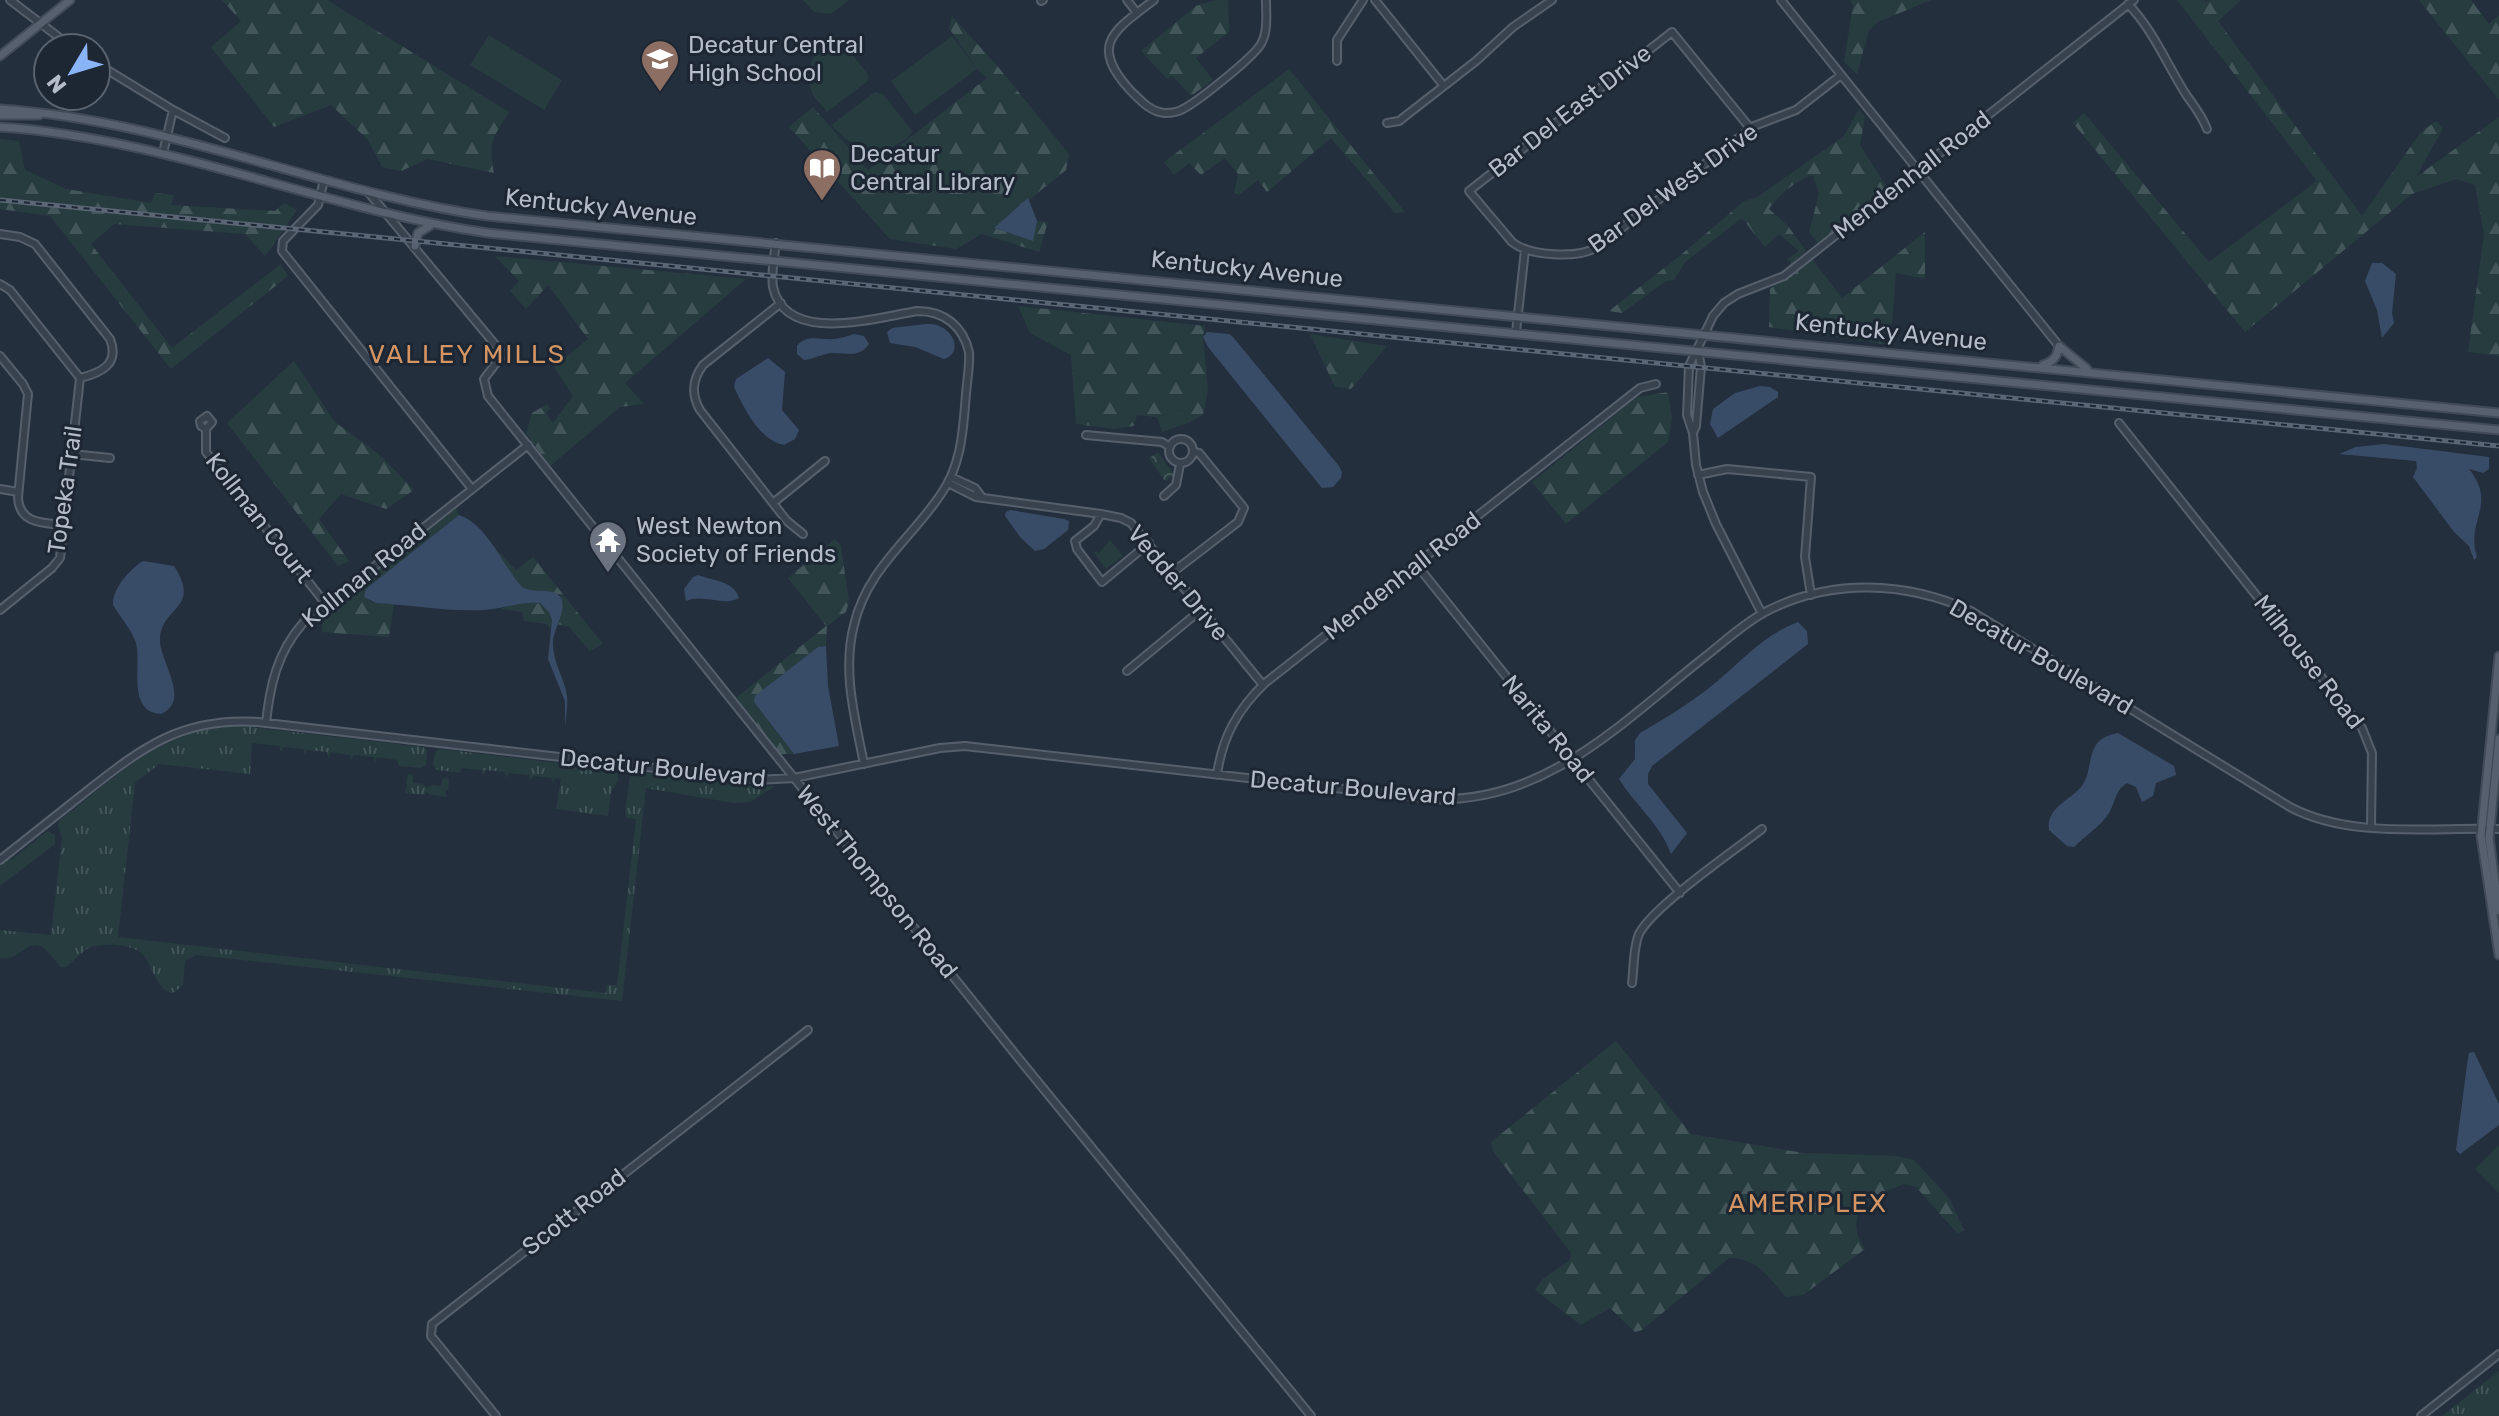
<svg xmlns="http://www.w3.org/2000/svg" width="2499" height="1416" font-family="Rubik,sans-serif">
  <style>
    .grass { fill: url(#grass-tufts) }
    .forest { fill: url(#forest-firs) }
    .park { fill: url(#park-crowns) }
    .garden { fill: #263c3f }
    .water { fill: #394c67 }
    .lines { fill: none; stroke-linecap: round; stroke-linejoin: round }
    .minor-casing { stroke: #565f6c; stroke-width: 10 }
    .major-casing { stroke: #414a57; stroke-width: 11 }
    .minor { stroke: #38414e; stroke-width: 6 }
    .major { stroke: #56606e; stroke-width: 7 }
    .rail-casing { stroke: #5a6575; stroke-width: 5 }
    .rail { stroke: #1d2633; stroke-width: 2; stroke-dasharray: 6; stroke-linecap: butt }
    .labels { text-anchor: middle; stroke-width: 6; stroke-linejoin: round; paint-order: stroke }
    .poi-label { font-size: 24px; fill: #b4bcc9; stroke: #1d2633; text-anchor: start }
    .street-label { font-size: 24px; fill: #b4bcc9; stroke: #1d2633 }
    .neighbourhood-label { font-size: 26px; letter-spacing: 2px; fill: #d59563; stroke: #1d2633 }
  </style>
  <defs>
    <pattern id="grass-tufts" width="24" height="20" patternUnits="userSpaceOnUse" patternTransform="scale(2)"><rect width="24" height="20" fill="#263c3f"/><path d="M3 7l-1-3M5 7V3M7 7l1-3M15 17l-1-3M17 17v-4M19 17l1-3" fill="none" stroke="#435659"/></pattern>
    <pattern id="forest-firs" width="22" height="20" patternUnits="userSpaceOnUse" patternTransform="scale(2)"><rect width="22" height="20" fill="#263c3f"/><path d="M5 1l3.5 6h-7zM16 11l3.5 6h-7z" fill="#435659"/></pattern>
    <pattern id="park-crowns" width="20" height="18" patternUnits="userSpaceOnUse" patternTransform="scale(2)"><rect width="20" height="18" fill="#263c3f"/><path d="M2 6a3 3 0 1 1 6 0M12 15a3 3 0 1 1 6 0" fill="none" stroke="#435659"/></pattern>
  </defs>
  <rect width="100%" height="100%" fill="#242f3e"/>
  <path class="grass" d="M242,726L423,747L427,751L426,765L421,768L399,766L397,760L377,757L375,763L374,757L354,755L351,760L350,755L331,752L328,758L327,752L307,750L305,755L304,749L284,747L281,752L280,746L252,743L250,774L159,764L135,783L118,937L606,993L607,985H617L636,819L627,818L625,814L630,776L639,772L759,787L775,786L750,802L734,803L646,788L622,1001L196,955L185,961L183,985L175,992L170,993C156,986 153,970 145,957C137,944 105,942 91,947C82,951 74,961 66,967H61C55,961 49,951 42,947C28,938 18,962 0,958V930L51,935L62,837L58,826L59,821C117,776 164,726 242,726Z
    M439,749L609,769L617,773L619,779L611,792L608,816L556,809L561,779L555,778L553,784L552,778L533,776L530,781L529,775L509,773L506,778L505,772L485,770L483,776L482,770L462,768L460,773L437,770L433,765L435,753Z
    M408,774L413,775V783L423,784L427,788L431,785L441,786L443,778L449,779L448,790L445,791L447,797L431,795L426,792L425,795L405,793L406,787L408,786L406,784Z
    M47,831L55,835V844L0,886V864L8,857L11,860Z
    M2499,1145V1193L2475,1169Z
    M2499,1371V1416H2442Z"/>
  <path class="forest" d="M222,0H327L509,112C493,138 488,141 494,173L428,159L401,171L382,167L368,140L331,105L274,127L211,47L241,21Z
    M1215,0H1228L1229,32L1196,58L1213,80L1191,96L1173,76L1167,79L1141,51L1196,6Z
    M1850,0H1931L1878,22L1869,30L1857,74L1844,62L1853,5Z
    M2177,0H2204L2206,2L2210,0H2241L2218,21L2362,216L2420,133L2436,121L2443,128L2416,177L2499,117V356L2468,352L2484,234L2475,185L2456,179L2412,194L2245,332L2073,123L2084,113L2209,262L2317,181Z
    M2419,0H2471L2489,24L2499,15V100Z
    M952,16L999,68L1069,154L1066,170L994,228L1032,240L1037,221L1048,222L1039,252L982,234L956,249L890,239L789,127L813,107L868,170L987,78L977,69L949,28Z
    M1289,69L1405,212L1395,213L1331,138L1267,192L1258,180L1239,195L1234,193L1238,174L1225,158L1201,175L1189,163L1174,175L1164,162Z
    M1859,109L1865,117L1860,145L1888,189L1818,243L1809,232L1819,194L1813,175C1797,180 1778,195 1769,209L1788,226L1806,251L1792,264L1787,259L1799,251L1779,234L1765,247L1742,218L1685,262L1674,280L1666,281L1622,313L1609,311L1676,259L1744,201L1756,198L1844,136Z
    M0,139L19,141L25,170L66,189L151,203L155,193L174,195L171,205L275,211L284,203L297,210L265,256L245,234L114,224L91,244L172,348L281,264L288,276L171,369L50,216L0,209Z
    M1925,232V279L1896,273L1890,345L1769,327L1770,289L1812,259L1842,298Z
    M495,256L746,279L625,383L644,404L620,407L550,466L526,434L532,413L547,404L550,408L546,413L553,423L573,396L554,367L588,339L548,285L526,309L510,291L519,281Z
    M1018,306L1205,326L1203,337L1208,389L1203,415L1188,423L1183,409L1157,417L1137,415L1134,426L1114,429L1076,424L1071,355L1030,333Z
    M1310,334L1387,346L1351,389L1335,387Z
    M294,361L335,422L381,456L414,490L386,509L341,494L319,519L349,561L338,566L227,423Z
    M1668,392L1672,418L1668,442L1566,524L1532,482L1637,397Z
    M455,506L459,515L366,589L370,602L394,604L389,637L322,632L323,610Z
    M835,539L841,546L849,602L846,612L827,626L826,646L818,647L754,702L794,754H780L736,698L826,626L788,578Z
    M492,545L516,570L533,557L603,644L590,651L569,627L557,624L561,615V596C550,589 540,595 529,591C513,586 501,559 492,545Z
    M530,602C543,603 548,607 552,620L550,629L547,624L524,621L522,612L500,609L515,603Z
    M1616,1041L1691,1134L1804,1153L1897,1156L1914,1160L1949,1198L1964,1230L1958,1234L1916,1187L1904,1184C1873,1196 1840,1211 1865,1249L1803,1295L1786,1297C1768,1277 1758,1258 1729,1258L1642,1330L1635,1332L1610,1308L1581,1325L1535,1290L1543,1279L1570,1260L1571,1253L1493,1151L1491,1142Z"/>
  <path class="park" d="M1158,452L1174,475L1165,481L1149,458Z"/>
  <path class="garden" d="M803,0H849L831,14L814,12Z
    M489,35L562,80L544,110L470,65Z
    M952,36L977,69L915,115L891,81Z
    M838,37L868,74V81L827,112C822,105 813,98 811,90C804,66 815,44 838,37Z
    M875,92L883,94L913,132C885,161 856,153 831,125Z
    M1183,409L1188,423L1162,432L1157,417Z
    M1110,540L1123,556L1106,569L1094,553L1096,551L1099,553Z"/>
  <path class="water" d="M1028,198L1037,221L1033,241L994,228Z
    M2372,263H2382L2396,274L2392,313L2394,323L2382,338L2377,310L2365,281Z
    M926,324C931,324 935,324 939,326C955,332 962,353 944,359L915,347L890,343L887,332L892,328Z
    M1207,332L1229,334L1233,337L1339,466L1342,472L1341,478L1333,487L1322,488L1208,347L1203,337Z
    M854,334L864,336L869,344C858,359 847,352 831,353C822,354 814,359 804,360L797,354V346C808,333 820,341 835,339C841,338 848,336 854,334Z
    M768,358L785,372L782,410L799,430L795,439L784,445C759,440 744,408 734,387L736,379Z
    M1760,386L1770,387L1778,392V397L1718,438L1710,424L1713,409L1735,393Z
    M2384,444L2489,457V469L2483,473L2469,469C2498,505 2465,520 2477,557L2474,560L2469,546L2454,532L2413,477L2417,468L2416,461L2339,454L2356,447Z
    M1010,510L1064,519L1069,521L1068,530L1044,549L1035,551L1021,538L1005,516L1006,512Z
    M459,515C488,525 502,565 522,587C533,594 556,587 561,598C567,611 554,628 553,641C552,662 564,676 567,696C568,706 566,717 565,727V701L548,659L552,620L549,612L540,603C520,601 504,609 484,610C449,612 412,605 376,603L364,597L366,589Z
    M143,561L174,566C202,610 161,606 160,639C159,661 192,700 161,714C126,712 142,664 136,643C132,630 120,617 113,605C112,589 130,569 143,561Z
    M698,575C714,581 734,581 739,598C723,607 704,593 686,601L684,589L693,577Z
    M1798,622L1807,631L1808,644L1652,766L1648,774V784L1687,833L1671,854C1661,825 1635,805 1619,779L1635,759V740L1640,733C1664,719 1687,705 1709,688C1740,664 1759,637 1798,622Z
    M826,646L828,686L839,746L794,754L754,702L755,696L818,647Z
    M2118,733L2174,766L2176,775L2156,783L2153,796L2142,802L2136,787L2127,783C2113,792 2116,804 2107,816C2099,827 2085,836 2074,847L2067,846L2049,830C2046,808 2069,801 2081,787C2091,775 2088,757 2096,745C2101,737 2110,735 2118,733Z
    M2474,1052L2499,1104V1125L2460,1154L2456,1150L2467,1065L2469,1053Z"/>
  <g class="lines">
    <defs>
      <path id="minor" d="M10,0L73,48
        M1127,0L1137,13
        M1154,0C1115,30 1088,44 1130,90C1140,100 1150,112 1165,113C1171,113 1178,112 1183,109C1197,102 1257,55 1262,42C1268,30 1266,13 1266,0
        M1375,0L1443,85
        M1781,0L2059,346
        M1041,1L1043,0
        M2128,4C2154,31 2167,65 2187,96C2195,107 2202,116 2207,129
        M1337,61V40L1363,0
        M96,63L173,110L163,153
        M173,110L225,138
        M1387,123L1399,121L1476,61L1513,27L1552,0
        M1750,128L1672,32L1469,191L1512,242C1529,256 1578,259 1597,247L1754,126L1796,110L1841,75
        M324,180L318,205L283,241L282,251L472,489
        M369,193L503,354L484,379L488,396L1020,1060L1311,1416
        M0,234L20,237L35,244L110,339C120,364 101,373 80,378
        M776,243C774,257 771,273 773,287C786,346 877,317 918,311C944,311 963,326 969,352C970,366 967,380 966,394C963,429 962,464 941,494C911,539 867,569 854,625C842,671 855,718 864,764
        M0,284L10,290L80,378
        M781,303L703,365C692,380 691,394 700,410L787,521L803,534
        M1516,332L1525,250
        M0,356L23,384L28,394L18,497C19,524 43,523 64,525
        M2119,423L2362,728L2372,753L2371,827
        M206,429L201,426L200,421L207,416L212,422L206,429V452L325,603
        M1693,433L1696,426L1701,367L1698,350
        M1086,435L1162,442L1170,447
        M1169 451a12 12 0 1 1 24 0a12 12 0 1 1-24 0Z
        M72,454L110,458
        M1698,475L1727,469L1811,477L1805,557L1811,595
        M951,477L975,488L981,496
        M948,483L976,497L1101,514L1121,518L1131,523L1263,685
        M0,489L18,492
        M1164,496L1176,485L1180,464
        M773,503L825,461
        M1101,514L1094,526L1075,541L1077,549L1102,582L1149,543
        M1416,564L1680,893
        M1173,572L1238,522L1244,508L1199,453L1194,452
        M0,610L52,568L60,558L80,378
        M1762,614L1716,524L1703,492L1696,465L1693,433L1687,415L1689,366L1713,316L1724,303L1738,294L1784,276L2134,0
        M1127,671L1202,609
        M266,723C270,685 277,653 303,623L528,445
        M1217,775C1222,737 1238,709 1265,683L1640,388L1656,384
        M0,860C29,837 58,814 87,791C143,747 182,717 258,722L759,780L794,778L940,748L965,746L1432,799C1546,804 1623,721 1706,656C1725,641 1743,624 1765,612C1830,578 1906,581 1971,611L2290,807C2350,839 2432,827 2499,829
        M1632,983C1634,968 1633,948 1639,934C1652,907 1735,850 1762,829
        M496,1416L431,1336L432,1324L808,1030
        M2421,1416L2499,1354"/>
      <path id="major" d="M0,56L70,0
        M0,109C168,120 322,192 487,216L2499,413
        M0,115H39
        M0,127C167,138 322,209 488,233L2499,430
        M415,246L418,233L431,225
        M2043,365C2054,361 2057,357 2059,346L2087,369
        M2499,656L2481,836L2499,955
        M2499,739L2489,838L2499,911"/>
    </defs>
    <use href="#minor" class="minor-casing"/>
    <use href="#major" class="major-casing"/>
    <use href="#minor" class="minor"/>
    <use href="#major" class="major"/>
    <defs>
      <path id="rail" d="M0,200L2499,446"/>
    </defs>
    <use href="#rail" class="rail-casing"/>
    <use href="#rail" class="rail"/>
  </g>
  <defs>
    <symbol id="school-pin" viewBox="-11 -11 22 30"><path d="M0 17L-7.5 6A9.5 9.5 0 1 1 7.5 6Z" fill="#8d6e63" stroke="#1d2633"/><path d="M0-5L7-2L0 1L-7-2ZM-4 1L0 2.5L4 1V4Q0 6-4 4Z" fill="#fff"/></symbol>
    <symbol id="library-pin" viewBox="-11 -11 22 30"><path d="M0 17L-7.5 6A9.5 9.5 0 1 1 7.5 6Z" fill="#8d6e63" stroke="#1d2633"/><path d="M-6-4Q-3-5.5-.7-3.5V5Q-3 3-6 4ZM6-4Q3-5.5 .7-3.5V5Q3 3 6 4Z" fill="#fff"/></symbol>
    <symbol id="temple-pin" viewBox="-11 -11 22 30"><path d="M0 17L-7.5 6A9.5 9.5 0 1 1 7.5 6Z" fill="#6b7280" stroke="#1d2633"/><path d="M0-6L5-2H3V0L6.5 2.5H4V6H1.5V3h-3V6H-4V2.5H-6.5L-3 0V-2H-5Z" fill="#fff"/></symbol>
  </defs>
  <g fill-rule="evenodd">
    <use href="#school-pin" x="638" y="37" width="44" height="60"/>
    <use href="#library-pin" x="800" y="146" width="44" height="60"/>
    <use href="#temple-pin" x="586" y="518" width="44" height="60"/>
  </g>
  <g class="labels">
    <g class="poi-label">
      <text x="688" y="53">Decatur Central<tspan x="688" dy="28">High School</tspan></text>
      <text x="850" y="162">Decatur<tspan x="850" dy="28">Central Library</tspan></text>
      <text x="636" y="534">West Newton<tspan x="636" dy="28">Society of Friends</tspan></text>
    </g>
    <g class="street-label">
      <text transform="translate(1570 111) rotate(-38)" y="8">Bar Del East Drive</text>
      <text transform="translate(1912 175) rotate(-38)" y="8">Mendenhall Road</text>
      <text transform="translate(1673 188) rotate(-36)" y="8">Bar Del West Drive</text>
      <text transform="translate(601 207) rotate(6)" y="8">Kentucky Avenue</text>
      <text transform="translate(1247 269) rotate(6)" y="8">Kentucky Avenue</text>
      <text transform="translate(1891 332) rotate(6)" y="8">Kentucky Avenue</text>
      <text transform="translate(65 490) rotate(-82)" y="8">Topeka Trail</text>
      <text transform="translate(259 518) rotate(52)" y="8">Kollman Court</text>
      <text transform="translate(364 575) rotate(-39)" y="8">Kollman Road</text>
      <text transform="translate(1402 576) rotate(-38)" y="8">Mendenhall Road</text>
      <text transform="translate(1178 583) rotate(50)" y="8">Vedder Drive</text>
      <text transform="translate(2041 657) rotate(30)" y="8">Decatur Boulevard</text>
      <text transform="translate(2309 662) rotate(52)" y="8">Milhouse Road</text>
      <text transform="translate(1548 729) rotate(51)" y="8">Narita Road</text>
      <text transform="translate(663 768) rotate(6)" y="8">Decatur Boulevard</text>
      <text transform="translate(1353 788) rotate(5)" y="8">Decatur Boulevard</text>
      <text transform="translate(877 882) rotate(51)" y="8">West Thompson Road</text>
      <text transform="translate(574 1212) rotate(-38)" y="8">Scott Road</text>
    </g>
    <g class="neighbourhood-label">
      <text x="467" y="363">VALLEY MILLS</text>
      <text x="1808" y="1212">AMERIPLEX</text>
    </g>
  </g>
  <g transform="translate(72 72) rotate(232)"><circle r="38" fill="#1d2633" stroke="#59626f" stroke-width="2"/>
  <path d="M0-6L14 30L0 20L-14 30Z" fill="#8ab4f8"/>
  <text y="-12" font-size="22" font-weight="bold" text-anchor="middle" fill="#b4bcc9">N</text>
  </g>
</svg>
